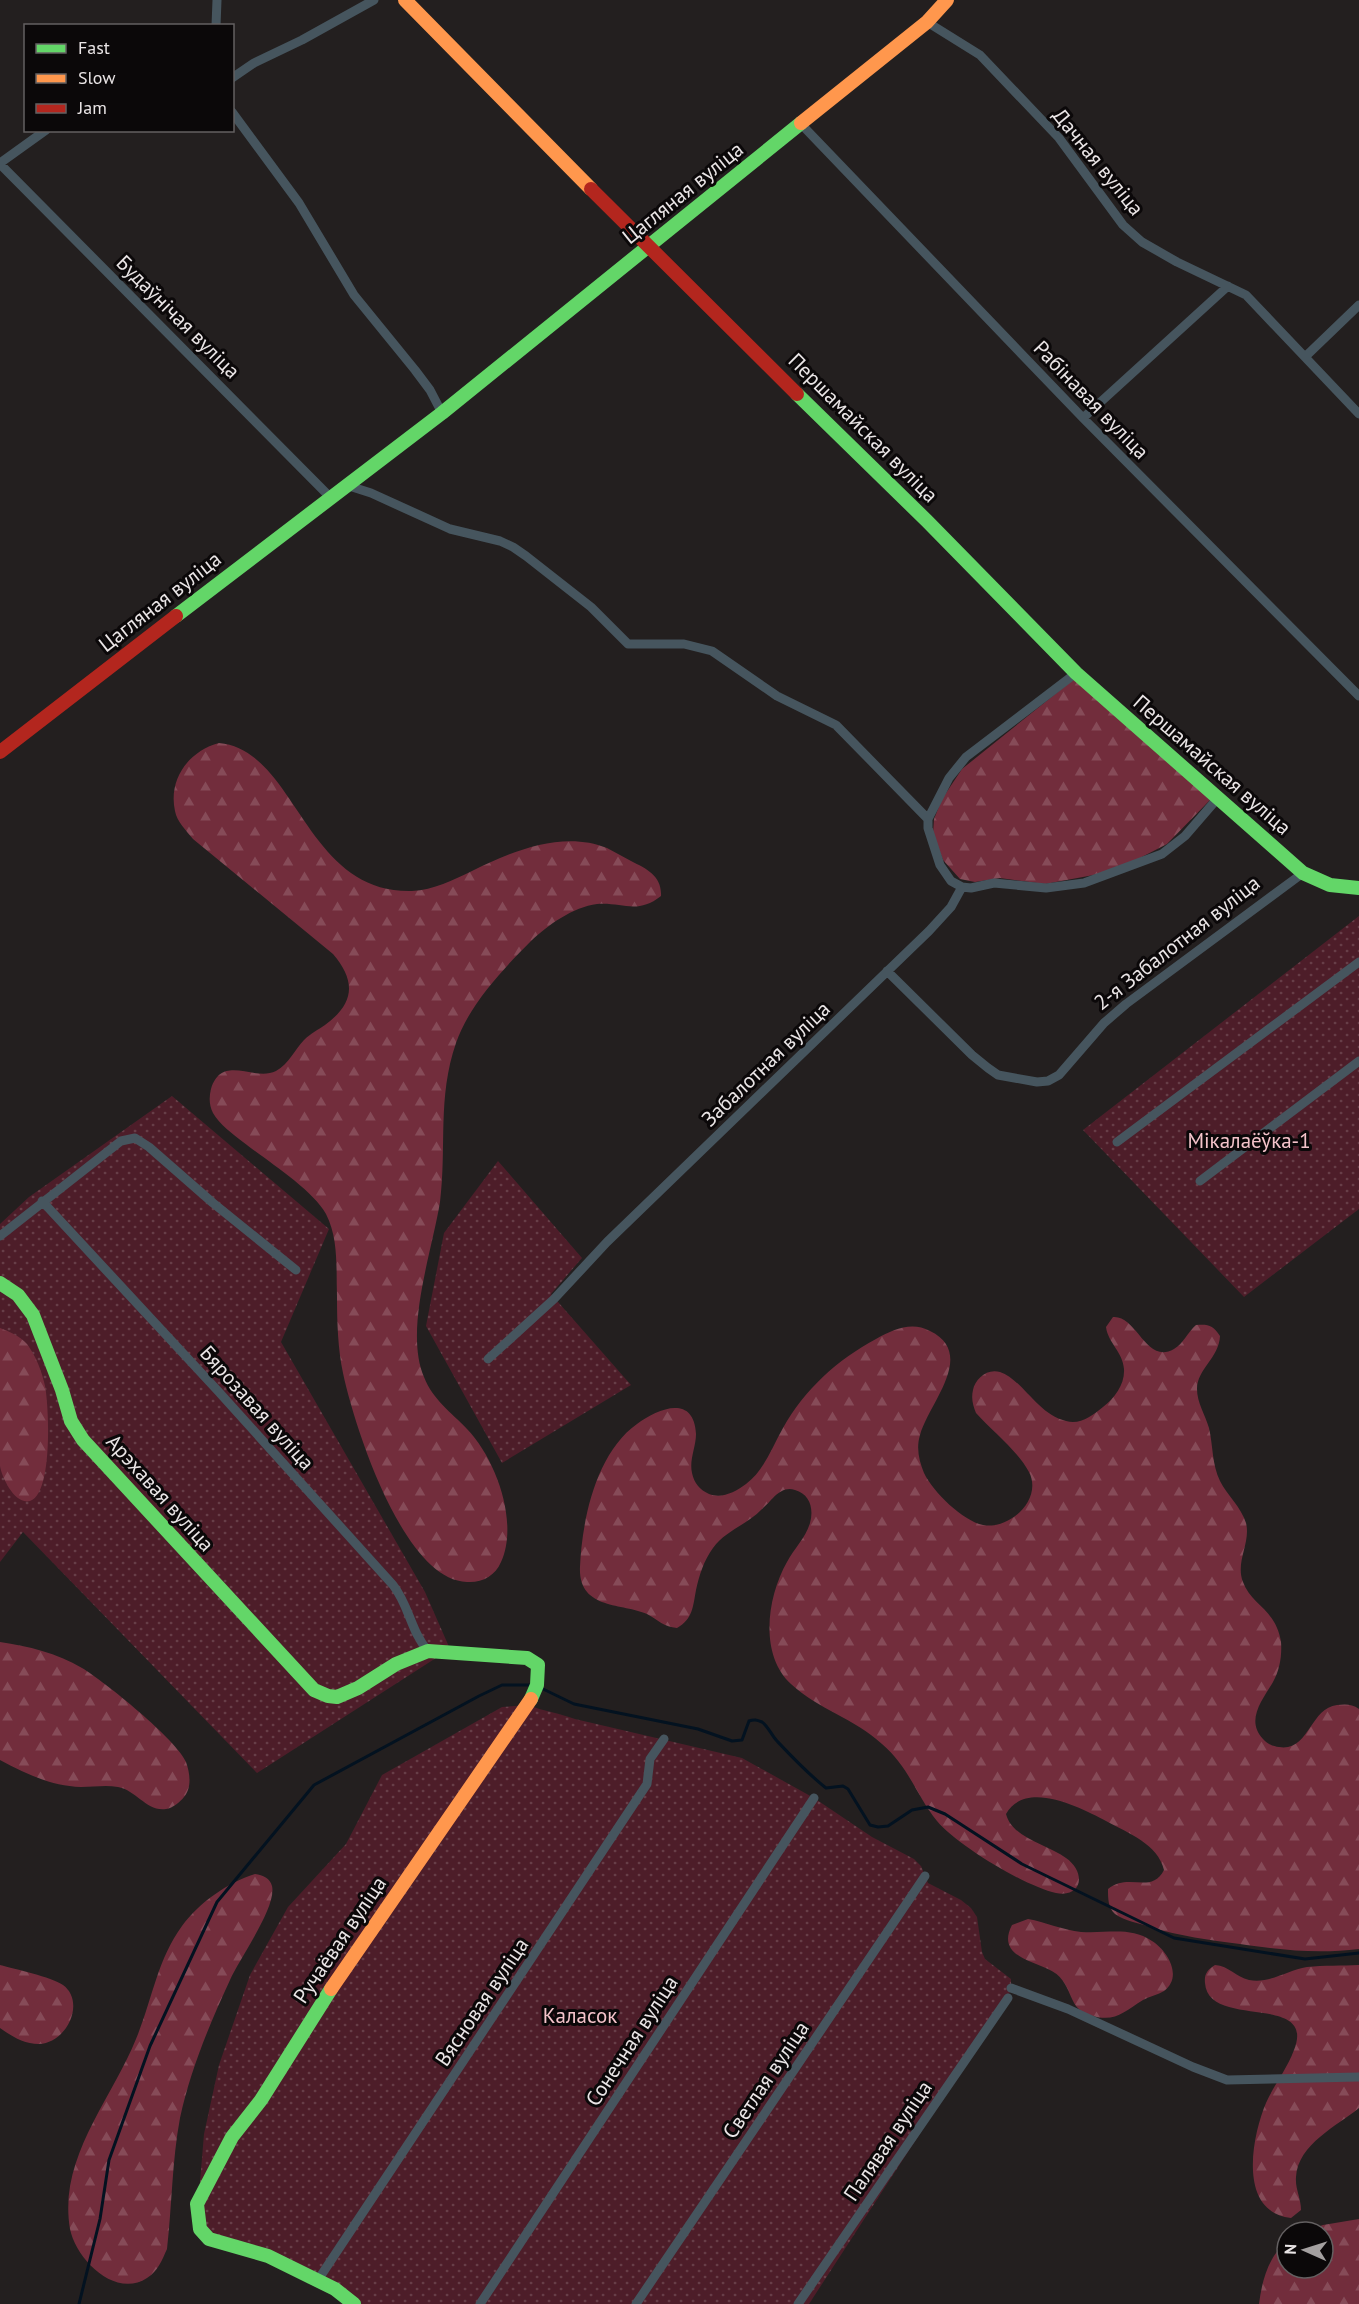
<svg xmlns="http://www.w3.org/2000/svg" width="1359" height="2304" font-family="'PT Sans',sans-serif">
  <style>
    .grass { fill: url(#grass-dots) }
    .forest { fill: url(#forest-firs) }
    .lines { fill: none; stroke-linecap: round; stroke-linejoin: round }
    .stream { stroke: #031220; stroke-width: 3 }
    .street { stroke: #46555e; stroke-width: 9 }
    .fast { stroke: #63d668; stroke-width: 14 }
    .slow { stroke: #ff974d; stroke-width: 14 }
    .jam { stroke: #b3261e; stroke-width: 14 }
    .labels { text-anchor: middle; stroke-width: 6; stroke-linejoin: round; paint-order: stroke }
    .street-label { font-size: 21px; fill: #eae5e6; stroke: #0b0809 }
    .park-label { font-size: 21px; fill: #f4c3ca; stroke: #0b0809 }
  </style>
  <defs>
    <pattern id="grass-dots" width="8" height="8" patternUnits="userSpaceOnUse" patternTransform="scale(1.5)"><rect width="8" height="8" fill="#4d1d29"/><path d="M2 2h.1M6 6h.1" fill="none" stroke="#673e48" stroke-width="1.8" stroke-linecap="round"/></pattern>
    <pattern id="forest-firs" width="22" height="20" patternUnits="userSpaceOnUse" patternTransform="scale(1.5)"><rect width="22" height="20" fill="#722d3c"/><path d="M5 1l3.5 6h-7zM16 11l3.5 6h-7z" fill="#864b58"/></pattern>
  </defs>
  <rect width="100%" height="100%" fill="#231f1f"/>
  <path class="grass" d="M1359,916V1209L1244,1297L1083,1130Z
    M172,1096L329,1229L281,1342L425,1592L450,1649L257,1773L23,1532L0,1562V1224L29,1197Z
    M498,1161L582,1258L551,1294L631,1385L502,1463L426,1326L444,1233Z
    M528,1705C543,1711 559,1713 575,1719L742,1758L814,1798L872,1837L914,1859L921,1866L928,1883L961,1900L971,1908L977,1917L982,1952L985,1959L1011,1979V1988L1008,1998L809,2304H354L335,2289L221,2244L197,2218L204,2134L219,2065L250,1975L288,1907L346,1844L382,1775L502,1707Z"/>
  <path class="forest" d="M1074,679L1207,796L1210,800L1167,844L1134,861L1099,874L1045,884L1000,878L975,882L960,879L943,860L933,834L934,819L942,799L962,769Z
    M219,743C297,750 304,894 412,891C434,890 453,880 472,871C512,851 563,830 607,848C615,852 623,857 631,861C647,869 662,876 661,896C637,915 623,902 597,904C573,907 548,925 531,941C503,969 469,1005 456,1043C437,1098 447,1147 440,1202C432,1252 404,1330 424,1377C433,1400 451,1412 467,1429C496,1459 519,1523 501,1562C495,1576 482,1583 467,1582C403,1580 354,1425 343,1373C338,1349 337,1323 337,1297C336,1270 339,1239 326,1214C312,1189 267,1161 243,1142C233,1134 219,1124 213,1113C209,1105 209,1097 211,1089C222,1053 254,1082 276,1071C289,1064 295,1049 304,1040C311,1033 318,1030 325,1025C355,1003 356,981 333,954L193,839C186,830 177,822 175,811C168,779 189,751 219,743Z
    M1113,1317C1137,1315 1146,1365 1174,1349C1183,1344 1188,1332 1196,1325C1208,1324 1213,1325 1220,1336C1219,1358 1197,1369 1197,1389C1197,1403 1205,1414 1209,1428C1213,1445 1212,1465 1220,1481C1227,1495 1241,1507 1246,1523C1251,1543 1235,1562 1243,1582C1251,1605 1276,1609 1281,1642C1282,1655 1280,1670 1273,1682C1263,1699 1245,1720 1263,1739C1267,1744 1273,1746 1279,1747C1309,1752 1310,1708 1337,1705C1346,1704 1352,1704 1359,1709V1949C1317,1954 1282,1950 1240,1944C1209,1940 1180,1936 1150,1927C1139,1923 1125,1921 1115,1914C1108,1908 1108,1898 1108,1889C1129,1872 1151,1895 1164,1870C1158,1844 1128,1833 1106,1821C1081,1808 1026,1779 1006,1814C1012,1838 1047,1844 1066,1858C1086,1872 1083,1898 1056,1893C1026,1887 957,1845 937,1821C916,1795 909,1767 882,1744C855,1719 818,1709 791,1684C759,1655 767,1597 787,1562C794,1549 806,1537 810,1523C814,1509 810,1494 795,1490C780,1485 772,1501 762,1509C747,1525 726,1530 713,1548C704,1560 699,1576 696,1590C693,1606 693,1619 677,1628C664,1627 658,1620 647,1614C623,1603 578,1610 580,1567C582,1520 596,1453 637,1424C657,1409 694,1393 696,1434C696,1447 689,1460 692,1473C694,1483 700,1490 709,1494C722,1499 735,1492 746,1484C764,1471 772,1447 783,1428C805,1389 837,1360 876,1339C893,1330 911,1321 930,1331C977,1354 929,1403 920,1435C916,1448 919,1461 924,1473C933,1492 963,1521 983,1525C1010,1530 1043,1499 1029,1472C1018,1451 992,1431 976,1413C973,1405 971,1399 973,1390C975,1379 987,1368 1000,1372C1023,1380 1038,1415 1066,1421C1080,1425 1092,1416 1103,1407C1115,1398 1125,1384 1124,1369C1123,1352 1108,1343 1106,1327Z
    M0,1328C10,1332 20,1336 27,1344C36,1356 42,1372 45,1386C49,1406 53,1494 30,1501C15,1505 2,1478 0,1466C0,1452 0,1438 0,1424C0,1392 0,1360 0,1328Z
    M0,1642C28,1646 57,1653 82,1668C104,1681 178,1741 186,1762C190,1773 192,1788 184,1797C180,1802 173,1808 166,1809C147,1812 136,1790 118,1787C106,1785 93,1787 81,1787C51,1786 26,1774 0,1760Z
    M255,1874C263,1875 270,1878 272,1886C277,1907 239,1959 230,1980C210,2023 190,2071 180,2118C172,2160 172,2206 167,2249C162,2260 158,2271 147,2278C115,2299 76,2259 70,2229C58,2158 111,2101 136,2039C152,2001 157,1960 182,1926C200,1902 227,1883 255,1874Z
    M1028,1919C1045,1922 1063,1930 1081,1932C1107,1934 1129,1926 1152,1941C1168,1951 1183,1977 1164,1991C1158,1995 1150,1996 1143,2000C1122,2013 1115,2023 1089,2015C1065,2007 1075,1981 1048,1969C1028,1960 997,1954 1012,1925Z
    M0,1965C15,1969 51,1977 63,1985C86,2002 67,2043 39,2044C24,2044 11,2036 0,2028Z
    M1215,1965C1229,1966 1236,1977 1249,1980C1270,1984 1287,1970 1307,1967C1324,1965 1342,1966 1359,1965V2108C1337,2126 1298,2144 1296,2177C1295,2189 1301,2198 1301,2210L1291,2218C1237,2212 1252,2136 1266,2103C1274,2085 1287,2069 1294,2050C1317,1992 1208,2030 1205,1983C1204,1974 1208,1969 1215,1965Z
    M1359,2219V2304H1259C1262,2281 1268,2257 1287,2241V2268H1323V2232H1303L1323,2225Z"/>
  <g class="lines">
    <path class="stream" d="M541,1688L574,1704L698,1729L732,1741L742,1740L749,1721C754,1719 757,1720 762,1722C768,1726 772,1736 777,1741C793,1758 808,1774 826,1788L843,1786L848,1789L870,1825L878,1827L888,1826L912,1810L928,1807L945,1814L1022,1864L1174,1938L1305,1959L1359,1953
      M79,2304L100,2219L109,2160L150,2046L217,1902L314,1785L479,1696L502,1685H532"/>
    <path class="street" d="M927,22L980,55L1059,138L1123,225L1142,242L1177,262L1246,295L1359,414
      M216,26L217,0
      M232,78L254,63L302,40L374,0
      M232,112L299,203L354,295L415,370L430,390L442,413
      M801,124L1083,418L1359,696
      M0,163L46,130
      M0,164L330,497
      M1306,356L1359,305
      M1083,418L1228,286
      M346,485L371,493L450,529L500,541L513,547L526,556L591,607L628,644H684L712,651L777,696L836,725L928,819
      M1076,673L966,757L949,778L928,819V828L940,865L951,881L962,887L971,888L994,883L1046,888L1084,883L1162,854L1185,836L1217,799
      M887,971L972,1055L988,1068L998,1075L1037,1082L1048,1081L1059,1075L1104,1023L1126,1004L1303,873
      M1117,1142L1359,962
      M1200,1181L1359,1061
      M42,1201L218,1391L393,1585C409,1605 411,1632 428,1651
      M0,1236L121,1141L135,1138L149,1147L213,1203L296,1270
      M488,1359L554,1299L607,1242L929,931L951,907L962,887
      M1011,1988L1068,2009L1193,2067L1227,2080L1359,2077
      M318,2280L647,1784L650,1759L664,1739
      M480,2304L814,1798
      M636,2304L925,1876
      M798,2304L1008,1998"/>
    <path class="fast" d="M797,394L927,521L1076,673L1303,873L1330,885L1359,888
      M176,616L442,413L801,123
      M0,1283L18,1295L33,1315L62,1390L71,1421L83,1440L314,1690L328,1696L337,1697L358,1688L396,1664L428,1651L527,1658L538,1665L537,1685L531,1699
      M331,1989L261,2100L232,2137L197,2204L200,2229L209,2239L268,2256L335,2289L354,2304"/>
    <path class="slow" d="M405,0L591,189
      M801,123L927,22L947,0
      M331,1989L531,1699"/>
    <path class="jam" d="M591,189L797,394
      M0,752L176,616"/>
  </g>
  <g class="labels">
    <g class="street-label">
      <text transform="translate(1098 162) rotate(51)" y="7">Дачная вуліца</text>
      <text transform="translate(683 193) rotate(-39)" y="7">Цагляная вуліца</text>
      <text transform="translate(178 317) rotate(45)" y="7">Будаўнічая вуліца</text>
      <text transform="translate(1091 400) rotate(46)" y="7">Рабінавая вуліца</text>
      <text transform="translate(863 428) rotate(45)" y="7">Першамайская вуліца</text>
      <text transform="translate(160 602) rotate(-38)" y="7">Цагляная вуліца</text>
      <text transform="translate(1212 765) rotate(41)" y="7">Першамайская вуліца</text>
      <text transform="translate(1177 943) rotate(-38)" y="7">2-я Забалотная вуліца</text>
      <text transform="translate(766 1064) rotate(-44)" y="7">Забалотная вуліца</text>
      <text transform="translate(257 1408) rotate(48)" y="7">Бярозавая вуліца</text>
      <text transform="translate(160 1493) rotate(48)" y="7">Арэхавая вуліца</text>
      <text transform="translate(340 1940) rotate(-56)" y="7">Ручаёвая вуліца</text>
      <text transform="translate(482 2002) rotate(-56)" y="7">Вясновая вуліца</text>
      <text transform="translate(632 2041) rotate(-57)" y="7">Сонечная вуліца</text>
      <text transform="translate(766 2080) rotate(-56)" y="7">Светлая вуліца</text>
      <text transform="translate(888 2141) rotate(-56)" y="7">Палявая вуліца</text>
    </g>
    <g class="park-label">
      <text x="1249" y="1148">Мікалаёўка-1</text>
      <text x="580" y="2023">Каласок</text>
    </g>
  </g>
  <rect x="24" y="24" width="210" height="108" fill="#0b0809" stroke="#646061" stroke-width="1.5"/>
  <rect x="36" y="44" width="30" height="9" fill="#63d668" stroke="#646061" stroke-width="1.5"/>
  <text x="78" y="54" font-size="18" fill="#eae5e6">Fast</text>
  <rect x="36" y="74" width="30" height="9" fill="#ff974d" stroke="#646061" stroke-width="1.5"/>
  <text x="78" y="84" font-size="18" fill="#eae5e6">Slow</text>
  <rect x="36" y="104" width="30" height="9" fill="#b3261e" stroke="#646061" stroke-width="1.5"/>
  <text x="78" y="114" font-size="18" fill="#eae5e6">Jam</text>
  <g transform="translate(1305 2250) rotate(273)"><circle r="28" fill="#0b0809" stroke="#646061" stroke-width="1.5"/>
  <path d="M0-4.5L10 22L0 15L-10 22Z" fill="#a4a0a0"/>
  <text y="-9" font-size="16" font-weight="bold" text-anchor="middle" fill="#eae5e6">N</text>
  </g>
</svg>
